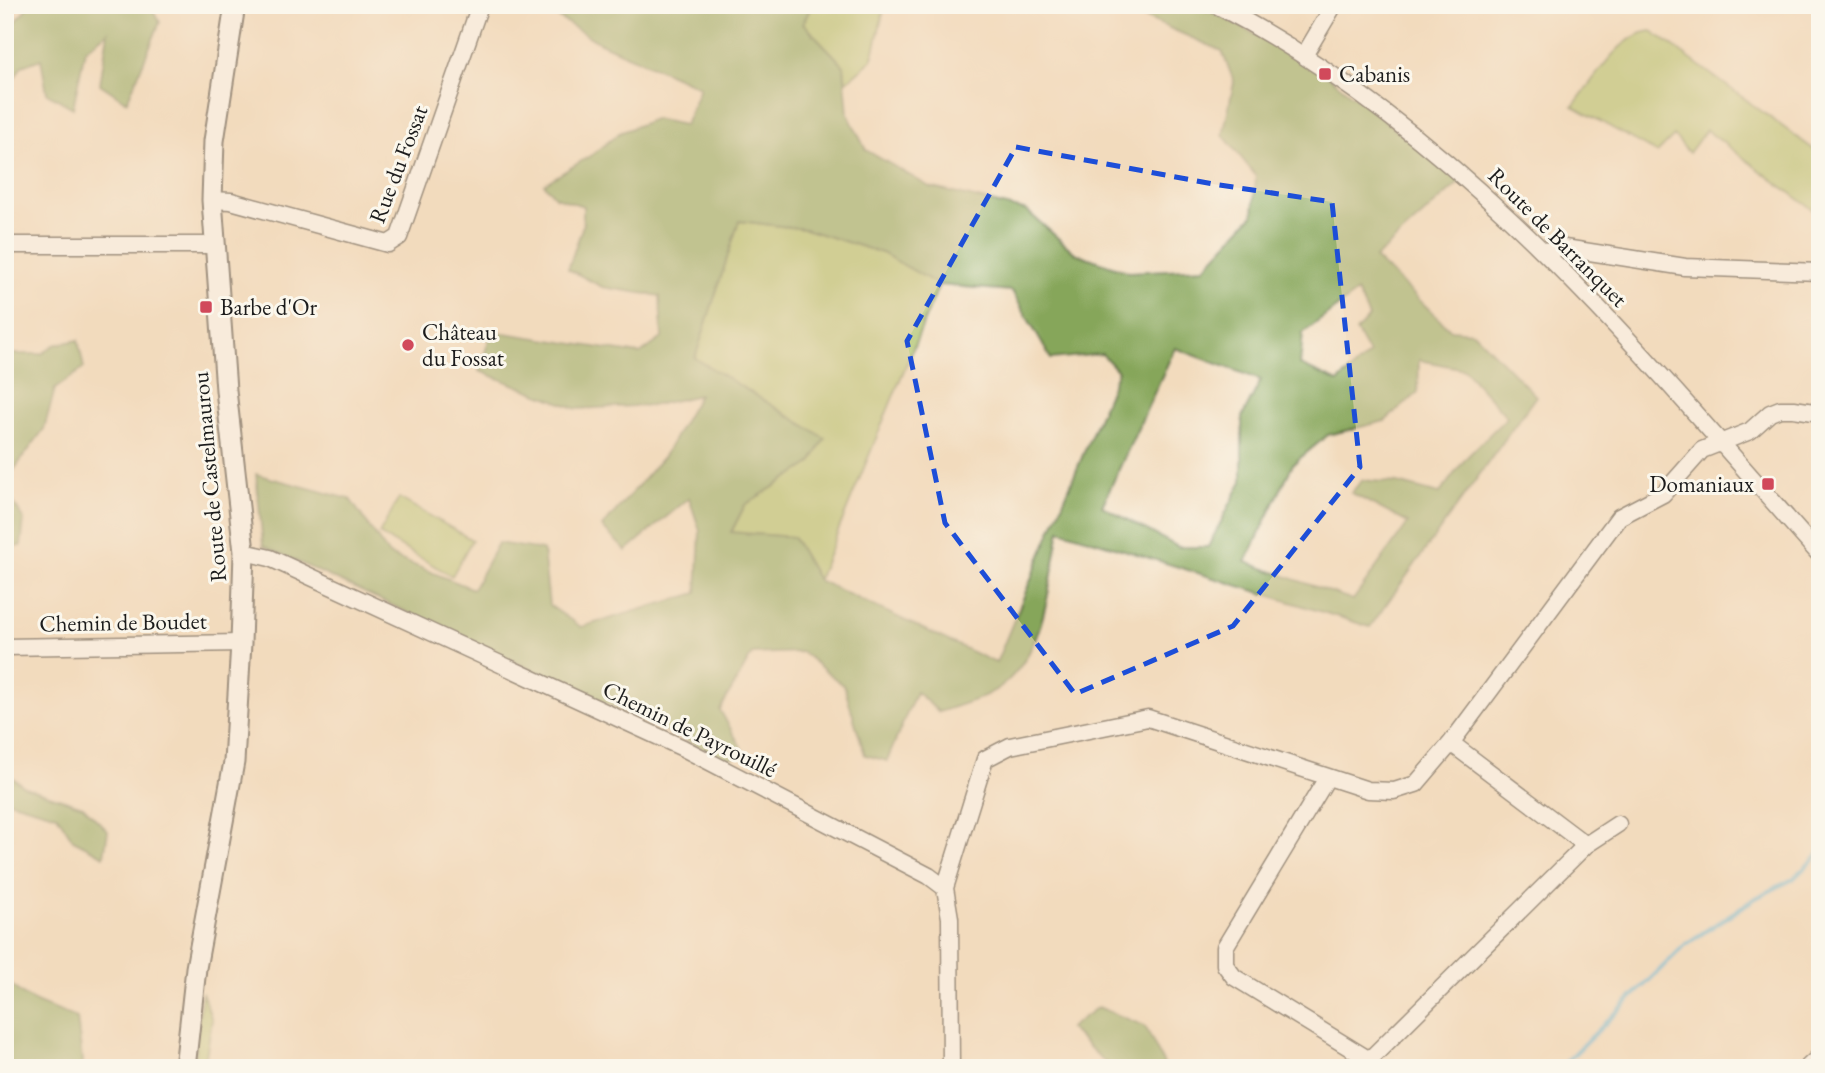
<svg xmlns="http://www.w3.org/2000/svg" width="1825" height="1073" font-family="'EB Garamond',serif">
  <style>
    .green { fill: #a9bf64; stroke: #626e40; stroke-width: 2 }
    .forest { fill: #86a65a; stroke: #51613b; stroke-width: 2; fill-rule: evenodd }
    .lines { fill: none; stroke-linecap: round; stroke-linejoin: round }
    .stream { stroke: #5db5da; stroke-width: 4.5 }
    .minor-casing { stroke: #3c3934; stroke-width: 19 }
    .tertiary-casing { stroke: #3c3934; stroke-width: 23 }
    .minor { stroke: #fff; stroke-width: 16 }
    .tertiary { stroke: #fff; stroke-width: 19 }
    .marked { fill: none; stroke: #1d4ed8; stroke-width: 5; stroke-dasharray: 14 9; stroke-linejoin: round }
    .poi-dot { fill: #d1495b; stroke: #fbf7ec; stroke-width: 2.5 }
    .labels { text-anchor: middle; stroke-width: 6; stroke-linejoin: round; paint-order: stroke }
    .poi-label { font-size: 23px; fill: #1c1c1c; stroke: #fbf7ec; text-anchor: start }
    .street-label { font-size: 23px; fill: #1c1c1c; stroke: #fbf7ec }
  </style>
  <rect width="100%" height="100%" fill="#fbf7ec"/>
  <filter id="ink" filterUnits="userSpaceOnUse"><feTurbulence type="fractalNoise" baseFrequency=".0143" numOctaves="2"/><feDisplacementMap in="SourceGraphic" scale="14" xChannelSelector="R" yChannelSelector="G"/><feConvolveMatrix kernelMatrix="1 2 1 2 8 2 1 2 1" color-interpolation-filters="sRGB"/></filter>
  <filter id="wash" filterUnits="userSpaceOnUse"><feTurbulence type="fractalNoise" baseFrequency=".00686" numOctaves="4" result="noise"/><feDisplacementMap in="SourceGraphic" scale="28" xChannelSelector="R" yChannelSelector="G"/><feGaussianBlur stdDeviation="1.57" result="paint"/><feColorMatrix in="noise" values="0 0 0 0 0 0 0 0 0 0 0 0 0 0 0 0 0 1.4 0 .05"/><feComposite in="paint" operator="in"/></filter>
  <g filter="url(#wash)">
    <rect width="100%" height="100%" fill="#f2dbbd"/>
    <path class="green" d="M812,5H885L872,60L846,82L844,66L803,23Z
      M1652,31L1820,154V215L1706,130L1689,153L1674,136L1657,153L1573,106C1593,82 1618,34 1652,31Z
      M739,221L805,229L882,253L939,285L818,580L793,537L731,533L745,505L811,463L695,358Z
      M399,498L472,540L452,576L379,534Z
      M202,992L212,1020L204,1068H193Z"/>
    <path class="forest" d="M29,5H149L160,22L127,102L100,84L108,32L85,50L73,108L47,93L41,59L22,66L5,93V36Z
      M544,5H812L803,23L844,66L848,114L866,150L930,187L1027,211L1075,253L1129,272L1204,268L1253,215L1256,176L1223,135L1234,82L1222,51L1116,5H1193L1221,16L1318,68L1461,181L1375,258L1451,330L1473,332L1536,396L1370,627L1060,530C1049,581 1047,648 1004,684C985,699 962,704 939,712L916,692L887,761L865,755L844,686L802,652L752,654L720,710L745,754L726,759L263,546L256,474L350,499L389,555L473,589L498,543L543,550L549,605L581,627L697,593L700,531L689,498L626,551L602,527L664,456L699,395L655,405L577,409L479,371L492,331L640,354L662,338L660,296L602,287L568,269L583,225V206L555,197L544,184L593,154L619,133L654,119L685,125L700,87L600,43L549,12ZM739,221L805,229L882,253L939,285L1012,291L1051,359L1102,354L1118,371L996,663L818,580L793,537L731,532L745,505L811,463L825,438L695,358ZM1357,292L1369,317L1356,331L1369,354L1338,382L1300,365L1303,333ZM1175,348L1261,380L1242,417V481L1208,547H1178L1102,506ZM1419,360L1464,369L1507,417L1466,458L1439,494L1398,483L1362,480L1351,493L1408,523L1353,600L1246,562L1293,464L1328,435L1385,421L1418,393Z
      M78,340L84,368L55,389L44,429L11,474L7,492L24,520L21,546L5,547V354H42L54,345Z
      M5,772L25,787L83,806L108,831L104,856L73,840L57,815L5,800Z
      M5,979C29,1004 46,1005 77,1018L83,1068H5Z
      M1098,1007L1145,1026L1166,1068H1111L1069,1028Z"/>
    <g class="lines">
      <path class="stream" d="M1560,1068L1686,944L1754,899L1793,879L1820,853"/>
    </g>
  </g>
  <g filter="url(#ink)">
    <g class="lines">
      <defs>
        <path id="minor" d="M1216,5C1463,132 1639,351 1820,555
          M1305,54L1334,5
          M212,200L231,201L388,244L399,237L480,5
          M5,245H213
          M1547,251L1558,247L1685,267L1820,272
          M244,552L270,558L683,748L929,876L945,888L950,918L951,1068
          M5,647L241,643
          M1451,743L1586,845
          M1327,778L1225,947V965L1234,977L1368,1059
          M945,888L985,759L1010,746L1148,718L1368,790L1394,791L1416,784L1451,743L1619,517L1663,494L1702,450L1750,431L1770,413L1780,409H1794L1820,413
          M1361,1068L1586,845L1618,824
          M1807,1068L1820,1056"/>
        <path id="tertiary" d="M185,1068L196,968L234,762L241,643L244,552L226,390L212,200L214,141L235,5"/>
      </defs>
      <use href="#minor" class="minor-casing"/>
      <use href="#tertiary" class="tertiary-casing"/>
      <use href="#minor" class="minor"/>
      <use href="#tertiary" class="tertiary"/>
    </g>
  </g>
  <path d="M0 0H1825V1073H0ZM1016,147L1213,184L1332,202L1360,467L1233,626L1075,694L945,523L907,341Z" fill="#f2dbbd" fill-opacity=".55" fill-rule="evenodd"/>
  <path class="marked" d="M1016,147L1213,184L1332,202L1360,467L1233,626L1075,694L945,523L907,341Z"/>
  <g class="poi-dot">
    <rect x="1318" y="67" width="14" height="14" rx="3.5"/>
    <rect x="199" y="300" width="14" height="14" rx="3.5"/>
    <circle cx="408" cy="345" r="7"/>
    <rect x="1761" y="477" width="14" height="14" rx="3.5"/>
  </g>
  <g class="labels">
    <g class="poi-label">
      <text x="1339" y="82">Cabanis</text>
      <text x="220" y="315">Barbe d'Or</text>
      <text x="422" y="340">Château<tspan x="422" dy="26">du Fossat</tspan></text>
      <text x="1754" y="492" text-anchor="end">Domaniaux</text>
    </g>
    <g class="street-label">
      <text transform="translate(398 164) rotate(-69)" y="8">Rue du Fossat</text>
      <text transform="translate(1558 237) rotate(45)" y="8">Route de Barranquet</text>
      <text transform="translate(209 477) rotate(-95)" y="8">Route de Castelmaurou</text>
      <text transform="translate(123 622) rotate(-1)" y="8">Chemin de Boudet</text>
      <text transform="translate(690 729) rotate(26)" y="8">Chemin de Payrouillé</text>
    </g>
  </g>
  <rect width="1825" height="1073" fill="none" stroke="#fbf7ec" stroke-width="28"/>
</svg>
